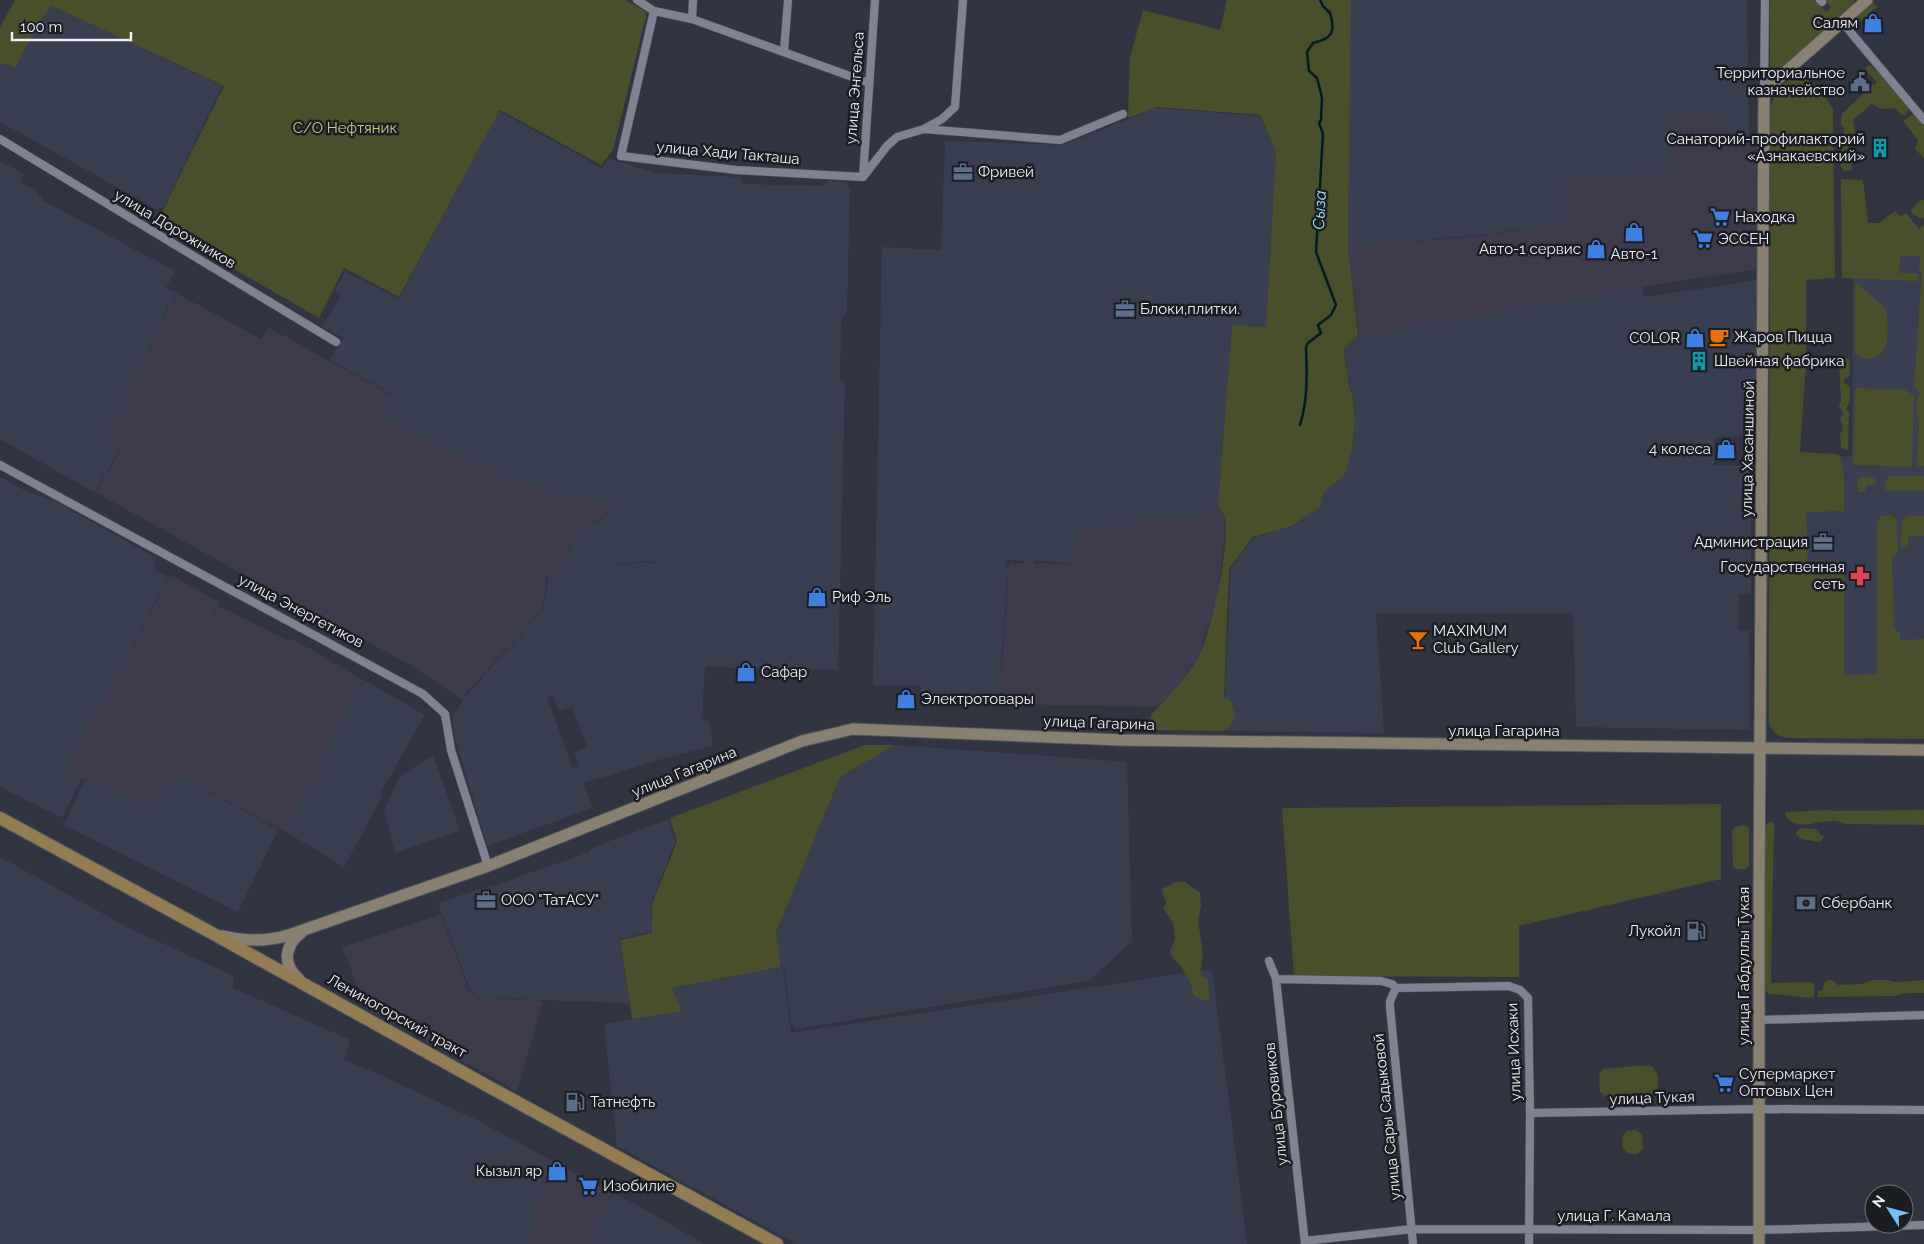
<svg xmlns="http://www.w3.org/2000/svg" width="1924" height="1244" font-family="Raleway,sans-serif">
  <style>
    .commercial { fill: #3d3b4c }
    .built { fill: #393f50; fill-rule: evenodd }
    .green { fill: #494f2b }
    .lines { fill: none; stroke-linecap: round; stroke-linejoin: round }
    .stream { stroke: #001d1f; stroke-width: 2.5 }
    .street-casing { stroke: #50535d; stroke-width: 9 }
    .secondary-casing { stroke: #50535d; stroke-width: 13 }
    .primary-casing { stroke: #50535d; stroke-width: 14 }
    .street { stroke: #7f8391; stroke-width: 8 }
    .secondary { stroke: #8a8072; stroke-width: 11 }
    .primary { stroke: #947c52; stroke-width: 12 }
    .labels { text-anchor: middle; stroke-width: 5; stroke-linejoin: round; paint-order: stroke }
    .poi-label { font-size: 15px; fill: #eceff7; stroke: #1b1d22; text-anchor: start }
    .street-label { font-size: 15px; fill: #eceff7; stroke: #1b1d22 }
    .park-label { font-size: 15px; fill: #c4cf8c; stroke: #1b1d22 }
    .water-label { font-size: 16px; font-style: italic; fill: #93f0f4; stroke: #1b1d22 }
  </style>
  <rect width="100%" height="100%" fill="#313541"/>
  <path class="commercial" d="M1724,113L1725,137L1757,136L1758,269L1654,285L1359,336L1348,247L1478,236L1567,224L1562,181L1645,176V174L1677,170L1670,117Z
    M178,294L261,339L268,327L391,395L376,416L532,489L618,506L582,531L554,573L547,575L542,610L469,690L463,700L412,666L293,602L95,492L120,451L104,442L131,393L126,390L134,374L139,370L170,304L173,303Z
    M1218,506L1224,517V544L1217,597L1210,620L1199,656L1180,684L1160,707L1002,704V661L1009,563L1074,564L1079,530L1119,525L1134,528L1136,517L1194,521Z
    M170,575L220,602L202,635L219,606L289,641L291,638L364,680L321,755L327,760L317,778L313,776L283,830L279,829L176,774L169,776L151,810L117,792L83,778L82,780L66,772Z
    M441,914L469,991L481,998L543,1001L517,1091L366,1008L342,947Z
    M547,1158L613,1193L605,1206L590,1244H530Z"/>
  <path class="built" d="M1351,0H1747L1749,136L1725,137L1724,113L1670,117L1677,170L1646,174L1645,176L1562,181L1567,224L1479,235L1348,247Z
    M52,6L222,86L164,206L158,210L0,122V64L5,67L7,64L15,68L42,18Z
    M1156,108L1259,116L1276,150L1266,327L1232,326L1218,506L1194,521L1136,517L1134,528L1119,525L1079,530L1074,564L1034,560L1033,565L1024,564V561L1005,559L1008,571L1001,661L1002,704L921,702L920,685L873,686L882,247L941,250L945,141L1063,145Z
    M499,111L602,168L608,159L657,173L740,177L743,184L824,186L828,181L846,182L850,189L847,310L841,320L840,380L845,382L838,670L705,667L702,720L710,721L713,746L662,759L584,783L592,808L487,846L454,734L453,715L470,691L543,610L549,575L554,574L582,532L619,506L532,489L376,416L391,394L330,360L344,338L322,327L341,295L335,291L345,271L399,299ZM645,561L682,565L645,562L579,570ZM553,695L559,711L585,702L572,707L587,747L574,752L579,767L573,769L547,697Z
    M0,161L24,174L20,182L36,191L44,201L175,271L166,288L178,293L173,302L169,304L139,370L134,374L126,390L131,393L104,442L119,451L94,492L0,439Z
    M1853,239L1924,240V706L1804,705L1796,454L1852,457Z
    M1758,280L1756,409L1747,410H1756V435L1714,438V465L1751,466V594H1739L1738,630L1749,631L1750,730L1576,727L1573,613H1376L1384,733L1223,731L1231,568L1254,538L1293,526L1320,507L1324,492L1345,475L1352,449L1355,417L1354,398L1349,383L1343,350L1359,336L1643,287L1644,297Z
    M0,477L24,490L57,502L156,558L154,569L168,577L66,772L81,780L62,818L0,787Z
    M364,680L425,715L381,792L382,797L344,867L283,830L313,776L317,778L327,761L321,755Z
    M895,745L1127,762L1132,941L1089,981L795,1029L791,1023L784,966L781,964L776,934L840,777Z
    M433,755L460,831L395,853L384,811L399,777Z
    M176,774L278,830L238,912L64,825L85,779L117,792L151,810L169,776Z
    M669,819L675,842L651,904L652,932L619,939L629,1003L481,998L470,990L438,903L476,890L499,884L589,852L591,848Z
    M0,857L131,929L234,976L233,988L350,1040L344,1060L376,1073L477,1120L547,1158L530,1244H0Z
    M783,967L791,1033L1212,969L1247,1244H797L617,1146L604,1024L682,1011L672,988Z
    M614,1193L651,1213L704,1244H590L605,1206Z"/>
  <path class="green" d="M15,0H625L647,12L613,150L601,165L500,110L399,297L344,268L319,318L156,224L224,86L52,6L42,18L15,68L7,64L5,66L0,64V27Z
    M1227,0H1351L1348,247L1358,336L1343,350L1349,385L1353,397L1355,418L1352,449L1345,475L1324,492L1320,507L1292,526L1253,537L1229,569L1224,698L1230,700C1237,713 1237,726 1222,731L1158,730L1151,725L1150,718L1152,714C1169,696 1185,680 1198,658C1210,637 1232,539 1224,516C1223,513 1220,509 1218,506L1232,325L1266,327L1276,151L1260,115L1157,107L1128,118L1130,58L1143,10L1220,30Z
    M1770,0H1815L1826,12L1831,8L1825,0H1854L1853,4L1774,74L1770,71Z
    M1873,2L1877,7L1857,24L1853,19Z
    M1870,65L1892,86L1909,109L1906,115H1902L1894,108L1881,109L1872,104L1853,120L1856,137L1849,141L1852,170L1844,171L1840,166L1841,164L1845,161L1841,154L1844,128L1841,124L1842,114L1872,85L1876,84V81L1865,69L1867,66Z
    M1795,74H1802L1824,94L1833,109L1835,278L1806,280V363L1800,452L1839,454C1846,472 1844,492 1844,511L1806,512L1808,567H1844V675L1877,674V524L1881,516L1889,515L1896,518L1898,553L1892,557L1894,628L1900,633V640L1924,639V739L1789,738C1780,737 1773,733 1769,725L1770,108L1776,91Z
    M1913,114L1924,122V158L1915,149L1918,140L1903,121Z
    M1841,179L1863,180L1868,223H1879L1895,211L1900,216L1906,213L1919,229L1924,225V466H1917L1919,419H1918L1916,404L1920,392L1914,387L1922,271H1919L1920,256H1900L1899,273H1918V281L1842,278Z
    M1924,200V218L1921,219L1913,214L1911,210L1919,201Z
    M1855,281L1887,310C1887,325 1892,354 1872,358C1865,360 1860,357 1855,352Z
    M1844,358L1850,359V376L1844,379V383L1850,387V400L1846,409L1849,412L1848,449L1846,450L1841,448L1840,435L1843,428L1840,418L1844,413L1839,407L1841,400L1839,363L1841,359Z
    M1855,388L1906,390L1914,396L1912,467L1853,465Z
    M1890,476H1924V491L1885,490L1886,481Z
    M1860,477H1872L1875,479L1876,485H1866L1865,492H1857L1858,480Z
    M1907,516H1924V536H1908V547H1901L1902,522Z
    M865,745H895L840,777L776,933L781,967L672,988L682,1011L632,1019L620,940L652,933V904L677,842L670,818Z
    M1721,804V879L1519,926V977L1294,976L1282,808Z
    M1828,810L1833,811L1924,810V825L1845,824C1844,824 1838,821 1837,821C1821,819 1791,835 1785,812Z
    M1771,821L1774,823L1771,980L1772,983L1810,982L1814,984V998L1769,994L1763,988L1762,829Z
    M1746,825L1749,828V866L1746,869H1736L1733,867L1732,831L1735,827Z
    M1800,828L1815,829L1824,837L1820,842L1802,839L1796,835V832Z
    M1178,881L1185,882L1200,893L1201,906L1198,921L1203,953L1200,975L1208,980L1210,999L1206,1001L1194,996L1191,984L1181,966L1172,957L1170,951L1175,939L1173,923L1163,908L1166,903L1162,889Z
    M1827,980H1832L1838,985L1862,984L1873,980H1887L1896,982L1924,980V993H1907L1894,996L1818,997V991L1823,990L1824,983Z
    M1649,1065C1660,1070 1661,1085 1654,1094L1607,1097L1600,1092L1599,1074L1603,1069Z
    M1636,1130L1642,1134L1643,1148L1638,1154H1629L1623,1149L1622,1137L1626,1131Z"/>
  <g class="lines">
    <path class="stream" d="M1300,425C1308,399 1307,375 1306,347L1308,343L1321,333L1318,325L1331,315L1336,305L1316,252L1323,134L1319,123L1321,120L1322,98L1317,78L1309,71L1307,52L1313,43C1332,39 1336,32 1330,13L1323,6L1320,0"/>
    <defs>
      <path id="street" d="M637,0L654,11L692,19L869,83
        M1820,0L1822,2
        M654,11L621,156L736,170L863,177L887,146L897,137L924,129L942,119L955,107L963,0
        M692,19L693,0
        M1842,22L1924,120
        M784,51L788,0
        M1764,91L1765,0
        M924,129L1060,140L1123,114
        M0,139L336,342
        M863,177L875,0
        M0,465L423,694L445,714L451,750L488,866
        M1269,961L1276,979L1305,1244
        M1276,979L1381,981L1392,984L1396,988L1509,986L1520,990L1528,998L1530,1113L1529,1244
        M1396,988L1390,1001V1007L1413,1244
        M1758,1020L1924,1015
        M1530,1113L1759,1109L1924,1110
        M1305,1241L1412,1229L1759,1230L1924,1225"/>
      <path id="secondary" d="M222,936C246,941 265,942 289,935L488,866L802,741L853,729L1121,740L1924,750
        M299,979C282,964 284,946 302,932
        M1759,1244V895L1764,91L1867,0"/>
      <path id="primary" d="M0,818L210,932L493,1089L777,1244"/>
    </defs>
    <use href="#street" class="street-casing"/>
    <use href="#secondary" class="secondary-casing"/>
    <use href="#primary" class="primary-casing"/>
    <use href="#street" class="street"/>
    <use href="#secondary" class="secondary"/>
    <use href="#primary" class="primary"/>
  </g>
  <defs>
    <symbol id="shop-bare" viewBox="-9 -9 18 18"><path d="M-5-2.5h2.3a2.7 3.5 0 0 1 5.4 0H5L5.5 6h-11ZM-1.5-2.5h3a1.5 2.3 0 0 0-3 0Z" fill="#3f7fe0" stroke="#1b1d22" stroke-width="2.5" paint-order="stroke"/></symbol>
    <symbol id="civic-bare" viewBox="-9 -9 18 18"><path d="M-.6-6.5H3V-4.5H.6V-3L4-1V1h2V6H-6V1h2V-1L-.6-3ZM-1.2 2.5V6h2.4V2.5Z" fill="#5c6f8a" stroke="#1b1d22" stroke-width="2.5" paint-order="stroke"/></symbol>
    <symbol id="building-bare" viewBox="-9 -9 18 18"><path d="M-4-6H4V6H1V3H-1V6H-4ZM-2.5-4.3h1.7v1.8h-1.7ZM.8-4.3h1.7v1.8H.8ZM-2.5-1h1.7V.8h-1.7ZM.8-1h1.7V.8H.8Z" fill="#0f9aa8" stroke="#1b1d22" stroke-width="2.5" paint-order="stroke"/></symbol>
    <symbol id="office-bare" viewBox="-9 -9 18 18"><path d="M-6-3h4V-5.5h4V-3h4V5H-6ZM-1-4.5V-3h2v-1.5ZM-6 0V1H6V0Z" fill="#5c6f8a" stroke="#1b1d22" stroke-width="2.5" paint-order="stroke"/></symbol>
    <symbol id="supermarket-bare" viewBox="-9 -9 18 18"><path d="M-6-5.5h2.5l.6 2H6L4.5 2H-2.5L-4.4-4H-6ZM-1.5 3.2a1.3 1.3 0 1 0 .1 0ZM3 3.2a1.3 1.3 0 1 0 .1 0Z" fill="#3f7fe0" stroke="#1b1d22" stroke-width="2.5" paint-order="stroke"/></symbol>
    <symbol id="cafe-bare" viewBox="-9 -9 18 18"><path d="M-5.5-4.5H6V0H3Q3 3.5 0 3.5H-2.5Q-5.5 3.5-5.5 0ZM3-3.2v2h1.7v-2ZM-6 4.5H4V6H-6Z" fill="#e8710a" stroke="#1b1d22" stroke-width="2.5" paint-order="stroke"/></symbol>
    <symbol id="pharmacy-bare" viewBox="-9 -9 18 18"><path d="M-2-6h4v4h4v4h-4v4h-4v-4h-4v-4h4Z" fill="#e0444e" stroke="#1b1d22" stroke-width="2.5" paint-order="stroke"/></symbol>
    <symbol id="bar-bare" viewBox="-9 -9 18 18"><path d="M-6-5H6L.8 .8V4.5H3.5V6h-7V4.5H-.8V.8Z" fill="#e8710a" stroke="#1b1d22" stroke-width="2.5" paint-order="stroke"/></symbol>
    <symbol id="bank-bare" viewBox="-9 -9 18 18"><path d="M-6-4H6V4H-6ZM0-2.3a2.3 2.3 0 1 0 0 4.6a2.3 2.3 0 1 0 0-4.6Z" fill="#5c6f8a" stroke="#1b1d22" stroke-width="2.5" paint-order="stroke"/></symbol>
    <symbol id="fuel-bare" viewBox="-9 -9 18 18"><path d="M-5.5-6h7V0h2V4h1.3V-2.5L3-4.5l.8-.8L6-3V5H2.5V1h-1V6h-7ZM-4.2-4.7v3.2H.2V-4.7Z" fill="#5c6f8a" stroke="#1b1d22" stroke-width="2.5" paint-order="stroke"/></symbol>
  </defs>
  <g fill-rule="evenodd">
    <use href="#shop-bare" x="1859" y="9" width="28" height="28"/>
    <use href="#civic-bare" x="1846" y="68" width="28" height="28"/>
    <use href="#building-bare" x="1866" y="134" width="28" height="28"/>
    <use href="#office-bare" x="949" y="158" width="28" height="28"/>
    <use href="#supermarket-bare" x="1706" y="203" width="28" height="28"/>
    <use href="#shop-bare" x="1620" y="218" width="28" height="28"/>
    <use href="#supermarket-bare" x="1689" y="225" width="28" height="28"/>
    <use href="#shop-bare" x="1582" y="235" width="28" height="28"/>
    <use href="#office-bare" x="1111" y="295" width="28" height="28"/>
    <use href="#cafe-bare" x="1705" y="323" width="28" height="28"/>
    <use href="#shop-bare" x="1681" y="324" width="28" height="28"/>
    <use href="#building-bare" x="1685" y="347" width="28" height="28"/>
    <use href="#shop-bare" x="1712" y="435" width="28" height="28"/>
    <use href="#office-bare" x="1809" y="528" width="28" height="28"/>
    <use href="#pharmacy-bare" x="1846" y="562" width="28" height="28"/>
    <use href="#shop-bare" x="803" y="583" width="28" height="28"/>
    <use href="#bar-bare" x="1404" y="626" width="28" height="28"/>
    <use href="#shop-bare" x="732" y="658" width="28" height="28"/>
    <use href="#shop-bare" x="892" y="685" width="28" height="28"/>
    <use href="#office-bare" x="472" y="886" width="28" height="28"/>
    <use href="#bank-bare" x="1792" y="889" width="28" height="28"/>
    <use href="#fuel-bare" x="1682" y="917" width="28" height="28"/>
    <use href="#supermarket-bare" x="1710" y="1069" width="28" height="28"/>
    <use href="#fuel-bare" x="561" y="1088" width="28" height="28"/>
    <use href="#shop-bare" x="543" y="1157" width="28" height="28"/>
    <use href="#supermarket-bare" x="574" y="1172" width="28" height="28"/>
  </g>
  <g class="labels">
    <g class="poi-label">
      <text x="1858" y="28" text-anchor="end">Салям</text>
      <text x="1845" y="78" text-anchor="end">Территориальное<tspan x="1845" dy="17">казначейство</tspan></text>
      <text x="1865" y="144" text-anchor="end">Санаторий-профилакторий<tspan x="1865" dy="17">«Азнакаевский»</tspan></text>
      <text x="978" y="177">Фривей</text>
      <text x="1735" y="222">Находка</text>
      <text x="1718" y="244">ЭССЕН</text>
      <text x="1581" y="254" text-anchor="end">Авто-1 сервис</text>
      <text x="1634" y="259" text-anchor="middle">Авто-1</text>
      <text x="1140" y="314">Блоки,плитки.</text>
      <text x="1734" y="342">Жаров Пицца</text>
      <text x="1680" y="343" text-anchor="end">COLOR</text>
      <text x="1714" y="366">Швейная фабрика</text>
      <text x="1711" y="454" text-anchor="end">4 колеса</text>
      <text x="1808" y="547" text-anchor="end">Администрация</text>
      <text x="1845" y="572" text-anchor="end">Государственная<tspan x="1845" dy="17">сеть</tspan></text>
      <text x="832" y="602">Риф Эль</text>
      <text x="1433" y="636">MAXIMUM<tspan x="1433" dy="17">Club Gallery</tspan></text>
      <text x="761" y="677">Сафар</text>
      <text x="921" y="704">Электротовары</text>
      <text x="501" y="905">ООО "ТатАСУ"</text>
      <text x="1821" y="908">Сбербанк</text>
      <text x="1681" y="936" text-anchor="end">Лукойл</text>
      <text x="1739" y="1079">Супермаркет<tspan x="1739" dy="17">Оптовых Цен</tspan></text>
      <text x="590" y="1107">Татнефть</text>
      <text x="542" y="1176" text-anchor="end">Кызыл яр</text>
      <text x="603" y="1191">Изобилие</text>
    </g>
    <g class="street-label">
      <text transform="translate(855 88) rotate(-86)" y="5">улица Энгельса</text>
      <text transform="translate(728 153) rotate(5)" y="5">улица Хади Такташа</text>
      <text transform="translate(175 229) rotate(31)" y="5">улица Дорожников</text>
      <text transform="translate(1748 449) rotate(-89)" y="5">улица Хасаншиной</text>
      <text transform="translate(301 611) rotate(28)" y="5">улица Энергетиков</text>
      <text transform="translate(1099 723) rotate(2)" y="5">улица Гагарина</text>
      <text x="1504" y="736">улица Гагарина</text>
      <text transform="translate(684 772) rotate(-22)" y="5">улица Гагарина</text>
      <text transform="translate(1744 966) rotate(-90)" y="5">улица Габдуллы Тукая</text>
      <text transform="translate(397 1016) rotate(29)" y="5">Лениногорский тракт</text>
      <text transform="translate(1514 1052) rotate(-92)" y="5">улица Исхаки</text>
      <text transform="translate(1652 1098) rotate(-2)" y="5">улица Тукая</text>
      <text transform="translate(1276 1104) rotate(-96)" y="5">улица Буровиков</text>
      <text transform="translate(1387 1117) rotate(-96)" y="5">улица Сары Садыковой</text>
      <text x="1614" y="1221">улица Г. Камала</text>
    </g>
    <g class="park-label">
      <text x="345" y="133">С/О Нефтяник</text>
    </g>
    <g class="water-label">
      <text transform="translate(1319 210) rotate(-87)" y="6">Сыза</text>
    </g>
  </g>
  <g transform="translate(1889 1209) rotate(306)"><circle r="24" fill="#1b1d22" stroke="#6f7177"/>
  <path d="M0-4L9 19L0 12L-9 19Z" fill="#75c0f6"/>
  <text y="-8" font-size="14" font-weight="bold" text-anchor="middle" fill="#eceff7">N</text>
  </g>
  <path d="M12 32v8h119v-8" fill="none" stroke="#eceff7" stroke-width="2.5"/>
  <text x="20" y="32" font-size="15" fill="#eceff7" stroke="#1b1d22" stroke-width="4" paint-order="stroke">100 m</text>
</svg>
